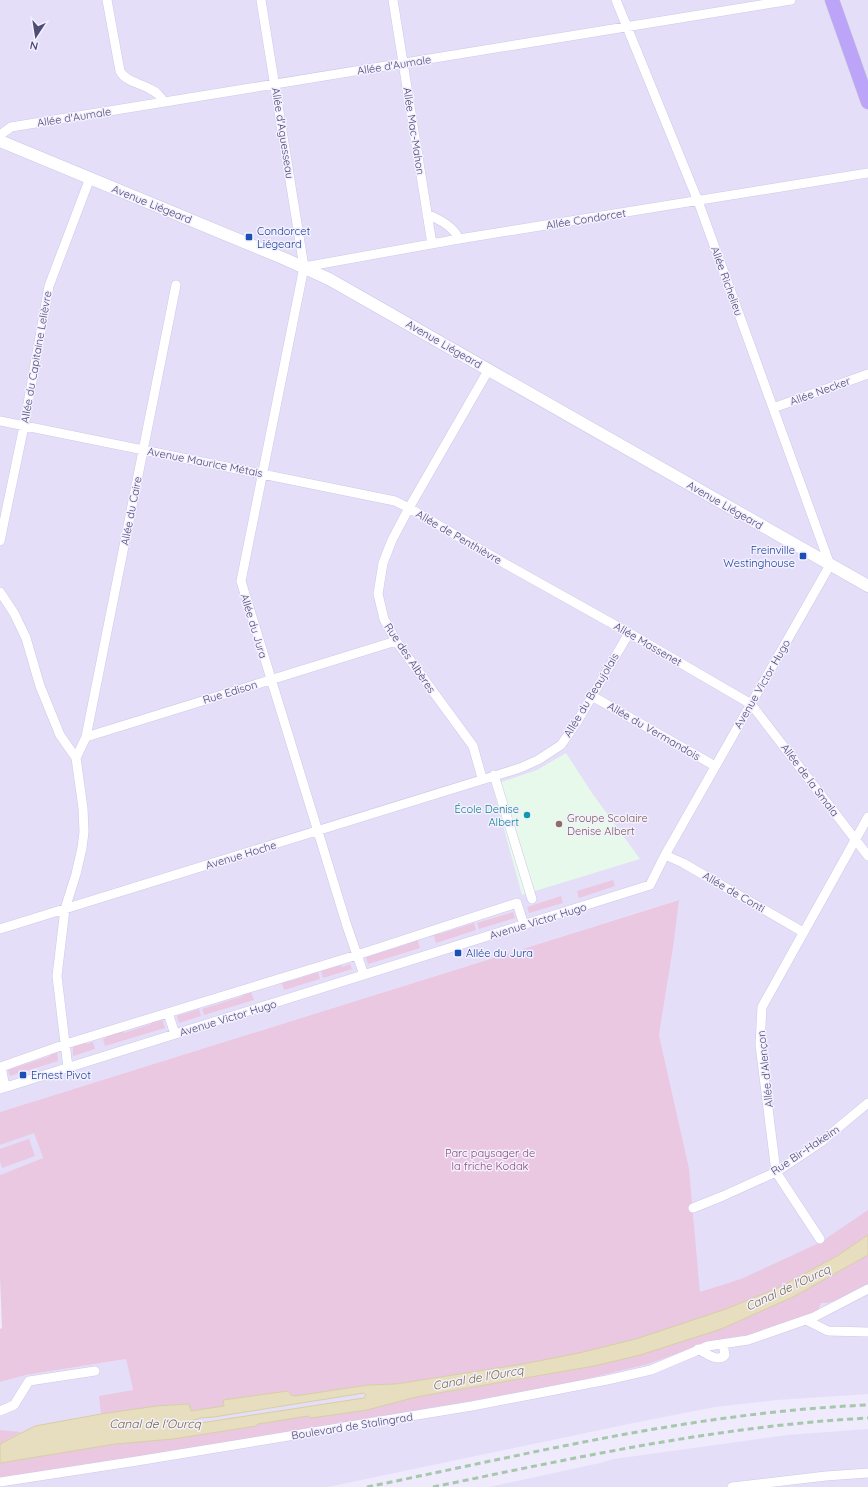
<svg xmlns="http://www.w3.org/2000/svg" width="868" height="1487" font-family="Quicksand,sans-serif">
  <style>
    .residential { fill: #e4def9 }
    .education { fill: #e6f9eb }
    .green { fill: #eac8e2 }
    .water { fill: #e6debe; stroke: #d8cea4; fill-rule: evenodd }
    .lines { fill: none; stroke-linecap: round; stroke-linejoin: round }
    .street-casing { stroke: #cdc9e6; stroke-width: 10 }
    .secondary-casing { stroke: #c9c5e8; stroke-width: 13 }
    .primary-casing { stroke: #cacad6; stroke-width: 15 }
    .street { stroke: #fff; stroke-width: 9 }
    .secondary { stroke: #fff; stroke-width: 12 }
    .primary { stroke: #bca4f9; stroke-width: 14 }
    .rail { stroke: #a7c7ad; stroke-width: 3; stroke-dasharray: 6 4; stroke-linecap: butt }
    .transit-dot { fill: #1a4fb4; stroke: #f4f0ff; stroke-width: 1.5 }
    .culture-dot { fill: #0f9aa8; stroke: #f4f0ff; stroke-width: 1.5 }
    .education-dot { fill: #8d6e63; stroke: #f4f0ff; stroke-width: 1.5 }
    .labels { text-anchor: middle; stroke-width: 3; stroke-linejoin: round; paint-order: stroke }
    .street-label { font-size: 11px; fill: #4d4d77; stroke: #f4f0ff }
    .transit-label { font-size: 11px; fill: #164399; stroke: #f4f0ff; text-anchor: start }
    .culture-label { font-size: 11px; fill: #0d838f; stroke: #f4f0ff; text-anchor: end }
    .education-label { font-size: 11px; fill: #785e54; stroke: #f4f0ff; text-anchor: start }
    .park-label { font-size: 11px; fill: #884b73; stroke: #f4f0ff }
    .water-label { font-size: 12px; font-style: italic; fill: #746a3d; stroke: #f4f0ff }
  </style>
  <rect width="100%" height="100%" fill="#efeafc"/>
  <path class="residential" d="M0,0H868V1394L777,1400L715,1407L643,1421L328,1487H0V1382L26,1375L126,1359L133,1390L700,1292L689,1168L659,1035L673,948L678,900L0,1112Z
    M34,1132L43,1158L0,1175V1145Z
    M868,1429V1487H489L600,1463L614,1459L787,1435Z"/>
  <path class="education" d="M566,753L592,793L640,859L522,895L492,785L537,770Z"/>
  <path class="green" d="M613,880L615,886L579,898L577,891Z
    M561,896L563,903L529,913L527,907Z
    M679,900L673,948L659,1035L689,1168L700,1292L741,1279L821,1242L868,1210V1235L837,1256L780,1287L726,1309L636,1339L579,1353L523,1364L396,1384L368,1385L295,1396L291,1395L288,1391L224,1400V1406L190,1411L189,1404L157,1406L101,1414L99,1396L133,1390L126,1359L26,1375L0,1382V1329L2,1328L0,1277V1175L43,1158L34,1133L0,1145V1112Z
    M513,912L515,918L479,929L477,923Z
    M474,923L476,930L436,943L434,936L428,937L427,935L439,931L440,934Z
    M417,938L420,948L368,964L366,957L408,944V940Z
    M350,964L352,969L323,978L321,971L341,965L342,967Z
    M318,972L320,979L284,990L281,980L290,978L291,981Z
    M250,990L254,1000L204,1015L202,1009L243,996L242,992Z
    M199,1009L201,1016L179,1023L177,1016Z
    M162,1018L165,1028L105,1046L103,1039L107,1037L106,1035L123,1030L124,1033L151,1024V1021Z
    M85,1042L86,1044L93,1042L95,1049L73,1056V1046Z
    M57,1050L58,1061L10,1076L8,1070L50,1056V1053Z
    M29,1139L35,1156L2,1168L0,1161V1149Z
    M868,1255V1284L838,1301H834L828,1303H821L817,1312L751,1335L693,1348L648,1364L565,1384L371,1419L147,1456L0,1478V1463L115,1444L173,1439L256,1426L258,1424L308,1416L311,1418L367,1410L416,1397L594,1366L640,1355L721,1329L793,1297Z
    M0,1430L21,1432L0,1444Z"/>
  <path class="water" d="M868,1235V1255L793,1297L721,1329L640,1355L594,1366L416,1397L367,1410L311,1418L308,1416L258,1424L256,1426L173,1439L115,1444L0,1463V1444L35,1426L101,1414L157,1406L189,1404L191,1411L224,1406L223,1400L288,1391L291,1395L295,1396L368,1385L396,1384L523,1364L579,1353L636,1339L726,1309L780,1287L837,1256ZM364,1393L366,1395L364,1398L194,1424L192,1422L193,1420L199,1419V1418L214,1417Z"/>
  <g class="lines">
    <defs>
      <path id="street" d="M107,0L120,71C126,82 140,83 150,89C157,92 160,96 164,102
        M261,0L304,267L241,581L347,926L364,975
        M393,0L432,244
        M0,135L11,127L791,0
        M427,214C440,220 453,226 459,239
        M304,267L459,239L868,173
        M773,408L868,374
        M0,421L395,501L409,508L511,567L629,633L751,704L868,856
        M0,541L24,426L49,286L90,178
        M0,592L14,613L26,638L40,686L60,735L76,758L83,808L84,832L82,848L76,874L65,909L57,976L68,1068
        M592,696L715,766
        M86,737L176,285
        M76,758L86,737L396,641
        M494,775L532,899
        M482,778L473,746L396,641L384,619L378,594L383,563L392,540L409,508L489,369
        M665,855L683,863L803,932
        M0,929L520,768L538,760L561,745L577,722L629,633
        M168,1013L175,1034
        M5,1087L1,1067L66,1044L357,955L517,903L524,925
        M0,1089L650,885L665,855L830,565L698,201L616,0
        M693,1208L723,1196L776,1172L821,1142L868,1103
        M820,1239L776,1172L760,1045L762,1007L868,817
        M806,1320L828,1331L868,1332
        M698,1349C706,1353 718,1363 725,1355L723,1344
        M0,1411L14,1405L29,1381L95,1371
        M0,1482L137,1461L472,1406L607,1380L651,1370L708,1346L748,1340L814,1317L868,1289
        M732,1487L826,1476L868,1473"/>
      <path id="secondary" d="M0,141L285,259L329,279L868,586"/>
      <path id="primary" d="M832,0L868,102"/>
    </defs>
    <use href="#street" class="street-casing"/>
    <use href="#secondary" class="secondary-casing"/>
    <use href="#primary" class="primary-casing"/>
    <use href="#street" class="street"/>
    <use href="#secondary" class="secondary"/>
    <use href="#primary" class="primary"/>
    <path class="rail" d="M367,1487C533,1453 698,1412 868,1405
      M433,1487C579,1457 719,1426 868,1418"/>
  </g>
  <g class="transit-dot">
    <rect x="245" y="233" width="8" height="8" rx="2"/>
    <rect x="799" y="552" width="8" height="8" rx="2"/>
    <rect x="454" y="949" width="8" height="8" rx="2"/>
    <rect x="19" y="1071" width="8" height="8" rx="2"/>
  </g>
  <circle class="culture-dot" cx="527" cy="815" r="4"/>
  <circle class="education-dot" cx="559" cy="824" r="4"/>
  <g class="labels">
    <g class="street-label">
      <text transform="translate(394 65) rotate(-9)" y="4">Allée d'Aumale</text>
      <text transform="translate(74 117) rotate(-9)" y="4">Allée d'Aumale</text>
      <text transform="translate(414 131) rotate(81)" y="4">Allée Mac-Mahon</text>
      <text transform="translate(283 133) rotate(81)" y="4">Allée d'Aguesseau</text>
      <text transform="translate(152 204) rotate(22)" y="4">Avenue Liégeard</text>
      <text transform="translate(586 219) rotate(-9)" y="4">Allée Condorcet</text>
      <text transform="translate(727 281) rotate(70)" y="4">Allée Richelieu</text>
      <text transform="translate(444 344) rotate(30)" y="4">Avenue Liégeard</text>
      <text transform="translate(36 357) rotate(-80)" y="4">Allée du Capitaine Lelièvre</text>
      <text transform="translate(820 391) rotate(-20)" y="4">Allée Necker</text>
      <text transform="translate(205 462) rotate(11)" y="4">Avenue Maurice Métais</text>
      <text transform="translate(725 505) rotate(30)" y="4">Avenue Liégeard</text>
      <text transform="translate(131 511) rotate(-79)" y="4">Allée du Caire</text>
      <text transform="translate(459 537) rotate(30)" y="4">Allée de Penthièvre</text>
      <text transform="translate(254 626) rotate(73)" y="4">Allée du Jura</text>
      <text transform="translate(648 644) rotate(30)" y="4">Allée Massenet</text>
      <text transform="translate(410 658) rotate(56)" y="4">Rue des Albères</text>
      <text transform="translate(762 684) rotate(-60)" y="4">Avenue Victor Hugo</text>
      <text transform="translate(230 692) rotate(-17)" y="4">Rue Edison</text>
      <text transform="translate(591 695) rotate(-59)" y="4">Allée du Beaujolais</text>
      <text transform="translate(654 731) rotate(30)" y="4">Allée du Vermandois</text>
      <text transform="translate(810 780) rotate(53)" y="4">Allée de la Smala</text>
      <text transform="translate(241 855) rotate(-17)" y="4">Avenue Hoche</text>
      <text transform="translate(734 892) rotate(30)" y="4">Allée de Conti</text>
      <text transform="translate(538 921) rotate(-17)" y="4">Avenue Victor Hugo</text>
      <text transform="translate(228 1018) rotate(-17)" y="4">Avenue Victor Hugo</text>
      <text transform="translate(765 1069) rotate(-96)" y="4">Allée d'Alençon</text>
      <text transform="translate(805 1150) rotate(-34)" y="4">Rue Bir-Hakeim</text>
      <text transform="translate(352 1426) rotate(-9)" y="4">Boulevard de Stalingrad</text>
    </g>
    <g class="transit-label">
      <text x="257" y="235">Condorcet<tspan x="257" dy="13">Liégeard</tspan></text>
      <text x="795" y="554" text-anchor="end">Freinville<tspan x="795" dy="13">Westinghouse</tspan></text>
      <text x="466" y="957">Allée du Jura</text>
      <text x="31" y="1079">Ernest Pivot</text>
    </g>
    <g class="culture-label">
      <text x="519" y="813">École Denise<tspan x="519" dy="13">Albert</tspan></text>
    </g>
    <g class="education-label">
      <text x="567" y="822">Groupe Scolaire<tspan x="567" dy="13">Denise Albert</tspan></text>
    </g>
    <g class="park-label">
      <text x="490" y="1157">Parc paysager de<tspan x="490" dy="13">la friche Kodak</tspan></text>
    </g>
    <g class="water-label">
      <text transform="translate(788 1288) rotate(-25)" y="4">Canal de l'Ourcq</text>
      <text transform="translate(478 1378) rotate(-10)" y="4">Canal de l'Ourcq</text>
      <text x="155" y="1428">Canal de l'Ourcq</text>
    </g>
  </g>
  <g transform="translate(36 36) rotate(192)" stroke="#f4f0ff" stroke-width="3" paint-order="stroke">
  <path d="M0-3L7 15L0 10L-7 15Z" fill="#4d4d77"/>
  <text y="-6" font-size="11" font-weight="bold" text-anchor="middle" fill="#4d4d77">N</text>
  </g>
</svg>
